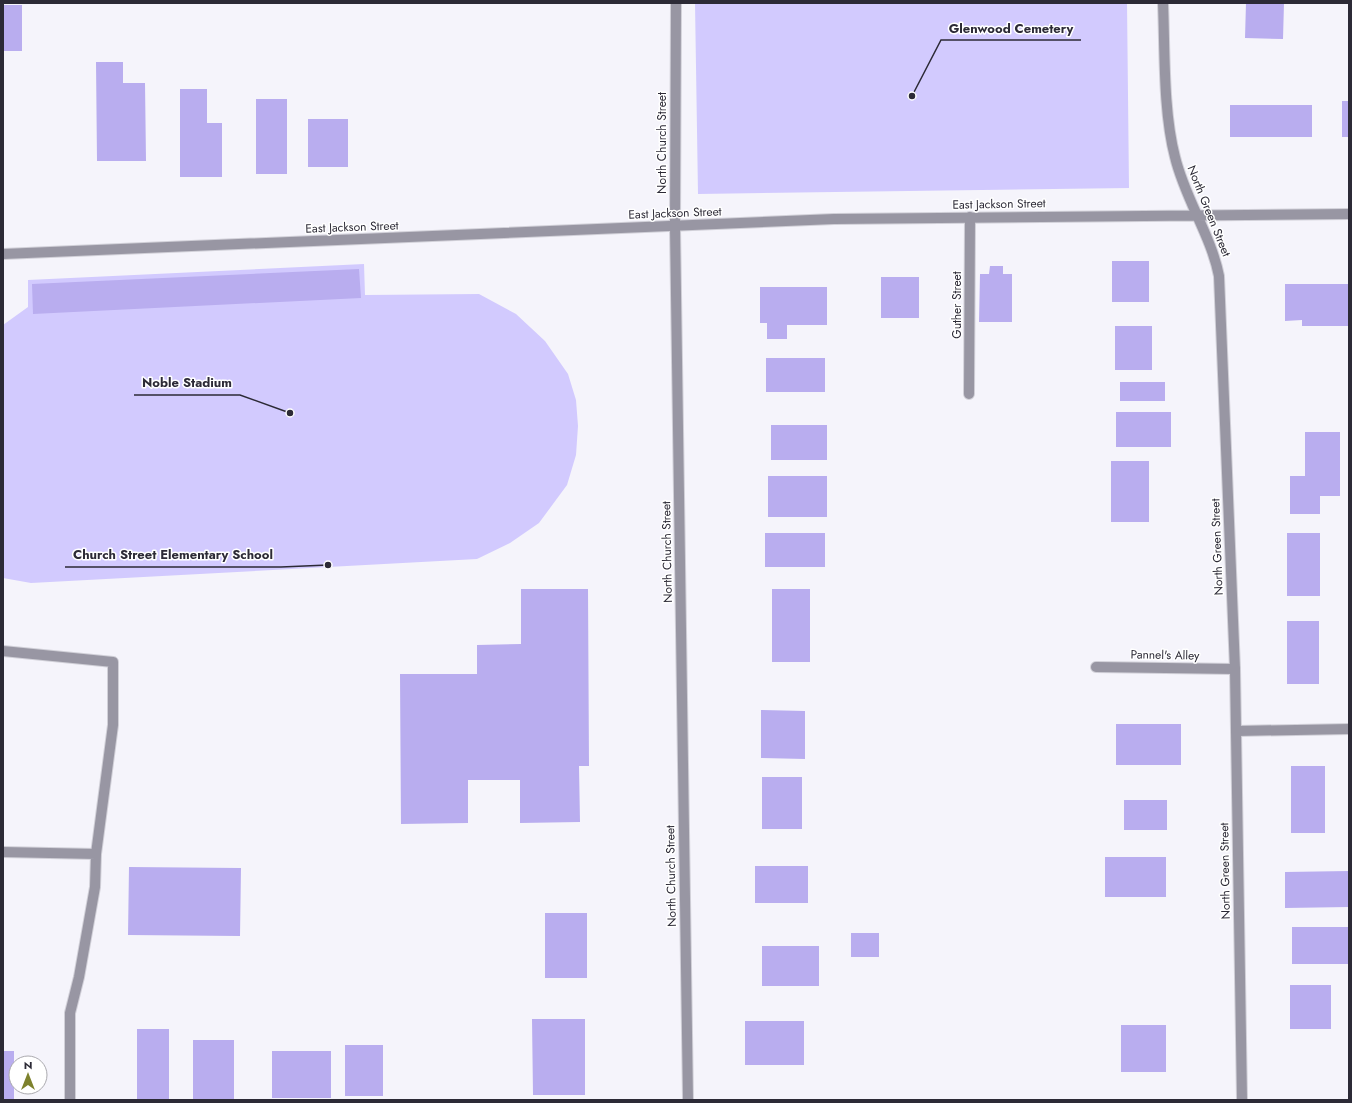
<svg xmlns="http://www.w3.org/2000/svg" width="1352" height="1103" font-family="Jost,sans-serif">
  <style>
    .green { fill: #d2cafe }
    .building { fill: #b9adef }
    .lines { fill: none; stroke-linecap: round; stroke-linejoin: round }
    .service-casing { stroke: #d1d0d8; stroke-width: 12 }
    .minor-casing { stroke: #d1d0d8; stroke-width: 12 }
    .tertiary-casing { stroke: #d1d0d8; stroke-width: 12 }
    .service { stroke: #9896a3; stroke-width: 10 }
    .minor { stroke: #9896a3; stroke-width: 10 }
    .tertiary { stroke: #9896a3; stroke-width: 10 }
    .labels { text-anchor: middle; stroke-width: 3; stroke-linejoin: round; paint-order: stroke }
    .street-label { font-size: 12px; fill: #2c2a36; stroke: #fff }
    .leader { fill: none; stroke: #2c2a36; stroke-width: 1.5 }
    .callout-dot { fill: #2c2a36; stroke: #fff; stroke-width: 1.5 }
    .callout-label { font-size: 13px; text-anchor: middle; font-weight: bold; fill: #2c2a36; stroke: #fff; stroke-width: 3; stroke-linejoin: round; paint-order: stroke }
  </style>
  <rect width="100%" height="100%" fill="#f5f4fb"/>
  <path class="green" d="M695,3H1127L1129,188L698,194Z
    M364,264L365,295L479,294L516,314L545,341L568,374L576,400L578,426L576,455L567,485L539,523L510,543L477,559L31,583L3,578V325L28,307V280Z"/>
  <path class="building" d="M1246,3H1284L1283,39L1245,38Z
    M3,5H22V51H3Z
    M96,62H123V83H145L146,161H97Z
    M180,89H207V123H222V177H180Z
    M256,99H287V174H256Z
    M1342,101H1349V137H1342Z
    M1230,105H1312V137H1230Z
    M308,119H348V167H308Z
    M1112,261H1149V302H1112Z
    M990,266H1003V274H1012V322H979L980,274H989Z
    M359,269L361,298L33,314L32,284Z
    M881,277H919V318H881Z
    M1285,284H1349V326H1302V320L1285,321Z
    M760,287H827V325H787V339H767V323H760Z
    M1115,326H1152V370H1115Z
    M766,358H825V392H766Z
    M1120,382H1165V401H1120Z
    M1116,412H1171V447H1116Z
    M771,425H827V460H771Z
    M1305,432H1340V496H1320V514H1290V476H1305Z
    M1111,461H1149V522H1111Z
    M768,476H827V517H768Z
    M765,533H825V567H765Z
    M1287,533H1320V596H1287Z
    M521,589H588L589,766H579L580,822L520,823V780H468V823L401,824L400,674H477V645L521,644Z
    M772,589H810V662H772Z
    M1287,621H1319V684H1287Z
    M761,710L805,711V759L761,758Z
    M1116,724H1181V765H1116Z
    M1291,766H1325V833H1291Z
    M762,777H802V829H762Z
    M1124,800H1167V830H1124Z
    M1105,857H1166V897H1105Z
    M755,866H808V903H755Z
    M129,867L241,868L240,936L128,935Z
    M1349,871V907L1285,908V872Z
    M545,913H587V978H545Z
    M1292,927H1349V964H1292Z
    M851,933H879V957H851Z
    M762,946H819V986H762Z
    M1290,985H1331V1029H1290Z
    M532,1019H585V1095H533Z
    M745,1021H804V1065H745Z
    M1121,1025H1166V1072H1121Z
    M137,1029H169V1100H137Z
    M193,1040H234V1100H193Z
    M345,1045H383V1096H345Z
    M3,1051H14V1100H3Z
    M272,1051H331V1098H272Z"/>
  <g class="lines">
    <defs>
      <path id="service" d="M969,394L970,217
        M3,651L113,662V725L96,854L95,887L79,977L70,1013V1100
        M1096,667L1235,669
        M3,852L96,854"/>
      <path id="minor" d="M676,3L675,226L688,1100
        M1236,731L1349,729"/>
      <path id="tertiary" d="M1163,3C1165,51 1163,111 1175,157C1185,199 1211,235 1219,276L1235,669L1242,1100
        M3,254L834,219L1349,214"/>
    </defs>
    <use href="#service" class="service-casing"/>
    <use href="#minor" class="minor-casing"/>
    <use href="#tertiary" class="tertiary-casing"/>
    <use href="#service" class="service"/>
    <use href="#minor" class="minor"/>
    <use href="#tertiary" class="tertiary"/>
  </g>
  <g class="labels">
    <g class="street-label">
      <text transform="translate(662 143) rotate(-90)" y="4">North Church Street</text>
      <text transform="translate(999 204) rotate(-1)" y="4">East Jackson Street</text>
      <text transform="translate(1209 211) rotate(68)" y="4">North Green Street</text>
      <text transform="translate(675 213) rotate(-2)" y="4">East Jackson Street</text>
      <text transform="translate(352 227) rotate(-2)" y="4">East Jackson Street</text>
      <text transform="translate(957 305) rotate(-90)" y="4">Guther Street</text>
      <text transform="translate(1217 547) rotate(-92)" y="4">North Green Street</text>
      <text transform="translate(667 552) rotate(-91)" y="4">North Church Street</text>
      <text transform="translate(1165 655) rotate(1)" y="4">Pannel's Alley</text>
      <text transform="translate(1225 871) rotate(-91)" y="4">North Green Street</text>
      <text transform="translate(671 876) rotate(-91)" y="4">North Church Street</text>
    </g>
  </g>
  <path class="leader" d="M912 96L941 40H1081M290 413L240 395H134M328 565L281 567H65"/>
  <g class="callout-dot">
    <circle cx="912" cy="96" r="4"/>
    <circle cx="290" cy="413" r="4"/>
    <circle cx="328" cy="565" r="4"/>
  </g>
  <g class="callout-label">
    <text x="1011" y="33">Glenwood Cemetery</text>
    <text x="187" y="387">Noble Stadium</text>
    <text x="173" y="559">Church Street Elementary School</text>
  </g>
  <rect width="1352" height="1103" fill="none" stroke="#2c2a36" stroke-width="8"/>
  <g transform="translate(28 1075)"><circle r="19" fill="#ffffff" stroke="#abaaaf"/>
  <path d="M0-3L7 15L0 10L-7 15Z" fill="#7e822d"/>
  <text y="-6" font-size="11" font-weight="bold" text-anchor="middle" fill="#2c2a36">N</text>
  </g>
</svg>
